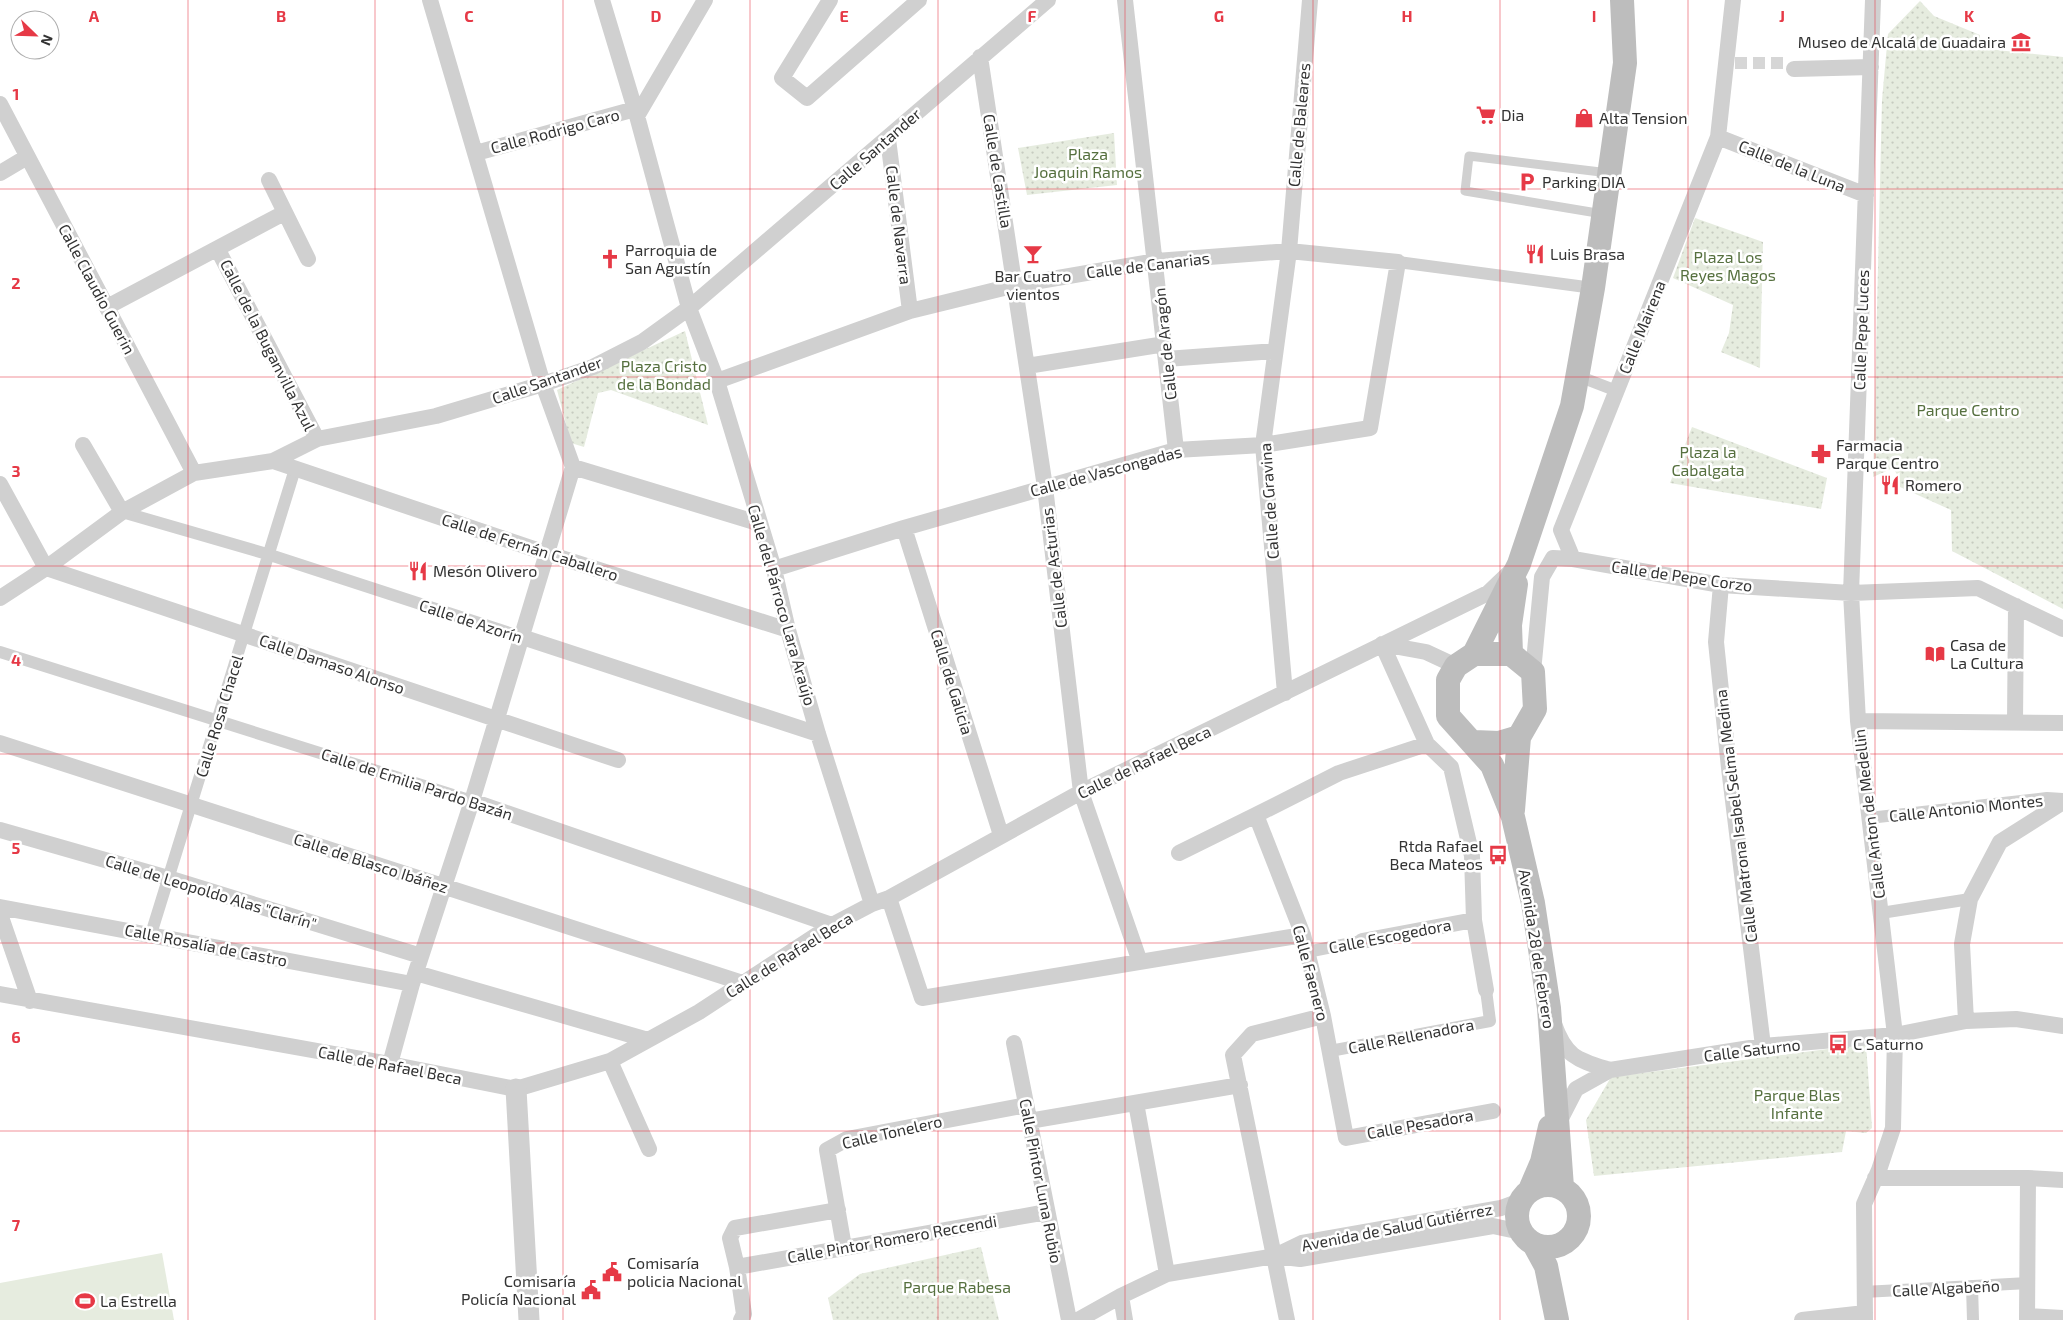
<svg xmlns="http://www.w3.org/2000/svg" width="2063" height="1320" font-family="'Exo 2',sans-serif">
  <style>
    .park { fill: url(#park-dots) }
    .pitch { fill: #e6ecdf }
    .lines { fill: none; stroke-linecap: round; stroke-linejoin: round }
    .pedestrian-tunnel { stroke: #d6d6d6; stroke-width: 12; stroke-dasharray: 12 6; stroke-linecap: butt }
    .service { stroke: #d0d0d0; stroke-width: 9 }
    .pedestrian { stroke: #d0d0d0; stroke-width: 12 }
    .minor { stroke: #d0d0d0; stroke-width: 16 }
    .tertiary { stroke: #d0d0d0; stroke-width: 21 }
    .secondary { stroke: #bdbdbd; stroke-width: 24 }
    .grid { fill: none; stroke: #e63946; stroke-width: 1; stroke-opacity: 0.55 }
    .labels { text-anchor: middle; stroke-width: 5; stroke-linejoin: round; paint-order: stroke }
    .poi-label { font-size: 16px; fill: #333; stroke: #fff; text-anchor: start }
    .street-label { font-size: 16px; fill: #333; stroke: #fff }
    .park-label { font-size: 16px; fill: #56703f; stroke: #fff }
    .grid-label { font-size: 16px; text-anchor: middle; font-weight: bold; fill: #e63946; stroke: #fff; stroke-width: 5; stroke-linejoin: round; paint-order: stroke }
  </style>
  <defs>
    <pattern id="park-dots" width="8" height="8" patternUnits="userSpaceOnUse" patternTransform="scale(1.25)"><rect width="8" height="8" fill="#e6ecdf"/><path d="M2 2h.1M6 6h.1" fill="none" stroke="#c6cbc0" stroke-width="1.8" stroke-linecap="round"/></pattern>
  </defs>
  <rect width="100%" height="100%" fill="#fff"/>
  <path class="park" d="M1920,1L1934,16L1980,35L1979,48L2063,57V609L1952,551L1951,510L1900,487V479L1893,468L1873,477L1882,100L1888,34Z
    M1114,133L1117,185L1027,195L1018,148Z
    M1695,218L1763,242L1760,368L1721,352L1729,333L1733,305L1673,278Z
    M685,331L708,425L611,390L598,393L584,447L571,443L557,390Z
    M1692,427L1827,478L1821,509L1670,483Z
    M1866,1044L1872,1128L1866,1133L1846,1131L1842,1152L1594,1176L1586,1120L1611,1077Z
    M981,1247L999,1320H833L828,1298L860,1274Z"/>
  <path class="pitch" d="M162,1253L174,1320H0V1283Z"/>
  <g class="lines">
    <path class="pedestrian-tunnel" d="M1735,63H1788"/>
    <path class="service" d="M1603,214L1465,191L1469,156L1609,173"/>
    <path class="pedestrian" d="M1398,262L1593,288
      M1578,376L1617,391
      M122,512L267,554L522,637
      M0,652L472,801
      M1869,818L2047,798L2063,799
      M1881,913L1970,899
      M151,934L295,469
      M1307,952L1362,941
      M1330,1051L1490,1021L1486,990
      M1972,1286L1973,1320
      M1864,1292L2028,1283"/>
    <path class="minor" d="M602,0L637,116L689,308L717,381L774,569L788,630L818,734L872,904
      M830,0L782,78L807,98L919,0
      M1125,0L1176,450
      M980,57L1045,487L1081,792L1140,962
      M1794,69L1871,67
      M0,104L194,473
      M637,116L705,0
      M1718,137L1866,195
      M888,139L910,311
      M476,153L635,109
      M0,173L27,157
      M269,180L308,259
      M218,250L317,439
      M107,307L284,213
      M1166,359L1275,351
      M1027,366L1165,344
      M717,381L910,311L1016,285L1156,261L1289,251L1398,262L1370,428L1263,445L1176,450L904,528L774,569
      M83,445L122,512
      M273,461L546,553L788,630
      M573,467L758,523
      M0,484L46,568
      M904,528L1001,835
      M1573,559L1561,530L1718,137L1733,0
      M46,568L618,760
      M1721,585L1716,642L1729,768L1763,1046
      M0,598L46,568L122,512L194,473L273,461L317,439L436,416L543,384L593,367L642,342L689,308L1048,0
      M522,637L818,734
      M1382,644L1427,744L1451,767L1472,856L1474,920L1486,990
      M1382,644L1426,652L1456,666
      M1533,672L1542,577L1553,558L1573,559L1721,585L1851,593L1978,588L2063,629
      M1285,693L1263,445L1289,251L1310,0
      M1858,721L2063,723
      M2015,722L2016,606
      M0,743L743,983
      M1427,744L1339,773L1256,815L1303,935L1323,1016L1346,1138L1493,1111
      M472,801L832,925
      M0,830L168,878L421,956
      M1179,853L1256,815
      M889,898L922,998L1303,935
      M0,907L412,984
      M0,914L30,1001
      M1362,941L1474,920
      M416,973L648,1040
      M0,994L390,1064L516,1089L610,1061L699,1012L832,925L872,904L889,898L1081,792L1488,593L1510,572
      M1966,1021L1962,944L1970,899L2000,842L2063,802
      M1554,1024C1566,1058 1578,1060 1610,1070
      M1014,1043L1069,1320
      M610,1061L649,1149
      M390,1064L412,984L472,801L573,467L543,384L430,0
      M1136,1103L1167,1274
      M1029,1121L1240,1085
      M1558,1124L1576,1089L1610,1070L1763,1046L1895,1035L1966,1021L2016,1019L2063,1026
      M1875,1178H2028L2063,1180
      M844,1247L827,1150L847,1139L1026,1105
      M1275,1256L1300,1259L1493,1226L1521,1232
      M737,1267L1047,1212
      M1121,1296L1125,1320
      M2028,1316L2063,1318
      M741,1320L744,1314L737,1267L730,1238L735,1228L838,1210
      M1078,1320L1121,1296L1167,1274L1275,1256L1302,1243L1501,1208L1520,1201
      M1287,1320L1233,1055L1252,1034L1323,1016
      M1802,1320L1865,1313
      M1865,1320L1864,1204L1879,1170L1893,1128L1895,1035L1858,721L1851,593L1873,0
      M2027,1320L2028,1178"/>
    <path class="tertiary" d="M516,1089L529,1320"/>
    <path class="secondary" d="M1474,654L1519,564L1572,406L1593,288L1625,63L1622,0
      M1511,654L1510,625L1516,584
      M1474,742L1499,743L1519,737L1535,709L1533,672L1511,654H1474L1456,666L1448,680V716L1492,765L1513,817L1533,903L1549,1008L1562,1187
      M1513,810L1519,737
      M1517 1216a31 31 0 1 1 62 0a31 31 0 1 1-62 0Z
      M1530,1190L1542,1162L1550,1127
      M1534,1244L1546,1266L1557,1320"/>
  </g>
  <path class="grid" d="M188,0V1320M375,0V1320M563,0V1320M750,0V1320M938,0V1320M1125,0V1320M1313,0V1320M1500,0V1320M1688,0V1320M1875,0V1320M0,189H2063M0,377H2063M0,566H2063M0,754H2063M0,943H2063M0,1131H2063"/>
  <defs>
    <symbol id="museum-bare" viewBox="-9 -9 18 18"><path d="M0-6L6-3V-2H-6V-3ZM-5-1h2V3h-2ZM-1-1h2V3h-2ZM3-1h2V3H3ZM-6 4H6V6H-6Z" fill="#e63946" stroke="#fff" stroke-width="2.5" paint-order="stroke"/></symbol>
    <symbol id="supermarket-bare" viewBox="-9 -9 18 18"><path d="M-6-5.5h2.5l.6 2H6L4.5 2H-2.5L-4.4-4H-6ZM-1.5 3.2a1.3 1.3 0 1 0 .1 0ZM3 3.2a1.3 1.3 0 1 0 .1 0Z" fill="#e63946" stroke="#fff" stroke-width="2.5" paint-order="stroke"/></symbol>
    <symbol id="shop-bare" viewBox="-9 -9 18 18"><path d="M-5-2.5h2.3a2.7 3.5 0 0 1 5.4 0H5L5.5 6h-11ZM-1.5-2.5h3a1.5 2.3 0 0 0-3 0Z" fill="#e63946" stroke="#fff" stroke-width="2.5" paint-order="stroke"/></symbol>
    <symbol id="parking-bare" viewBox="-9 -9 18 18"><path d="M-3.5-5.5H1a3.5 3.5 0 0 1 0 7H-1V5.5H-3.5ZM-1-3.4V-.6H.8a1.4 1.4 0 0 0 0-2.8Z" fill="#e63946" stroke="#fff" stroke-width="2.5" paint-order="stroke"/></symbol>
    <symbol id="bar-bare" viewBox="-9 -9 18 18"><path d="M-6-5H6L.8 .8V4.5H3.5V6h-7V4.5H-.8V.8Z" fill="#e63946" stroke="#fff" stroke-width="2.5" paint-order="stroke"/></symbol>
    <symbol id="restaurant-bare" viewBox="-9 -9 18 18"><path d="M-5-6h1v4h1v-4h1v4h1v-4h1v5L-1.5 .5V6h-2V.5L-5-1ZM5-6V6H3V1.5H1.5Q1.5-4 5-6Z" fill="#e63946" stroke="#fff" stroke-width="2.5" paint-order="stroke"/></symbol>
    <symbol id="church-bare" viewBox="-9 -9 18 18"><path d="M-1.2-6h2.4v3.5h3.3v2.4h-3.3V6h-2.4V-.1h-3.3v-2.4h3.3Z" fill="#e63946" stroke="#fff" stroke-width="2.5" paint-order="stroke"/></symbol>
    <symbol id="pharmacy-bare" viewBox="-9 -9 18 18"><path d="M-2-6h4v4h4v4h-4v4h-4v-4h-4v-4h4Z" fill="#e63946" stroke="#fff" stroke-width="2.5" paint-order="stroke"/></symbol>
    <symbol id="library-bare" viewBox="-9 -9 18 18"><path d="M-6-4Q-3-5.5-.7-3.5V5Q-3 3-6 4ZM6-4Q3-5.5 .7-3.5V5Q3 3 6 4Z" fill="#e63946" stroke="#fff" stroke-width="2.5" paint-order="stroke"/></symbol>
    <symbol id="bus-bare" viewBox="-9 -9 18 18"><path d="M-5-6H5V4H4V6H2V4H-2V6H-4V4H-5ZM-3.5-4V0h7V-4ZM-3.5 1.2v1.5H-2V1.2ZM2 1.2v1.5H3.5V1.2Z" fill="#e63946" stroke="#fff" stroke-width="2.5" paint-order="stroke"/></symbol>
    <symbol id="civic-bare" viewBox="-9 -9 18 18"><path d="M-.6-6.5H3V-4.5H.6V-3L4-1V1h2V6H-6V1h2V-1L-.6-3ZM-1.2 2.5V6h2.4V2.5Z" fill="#e63946" stroke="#fff" stroke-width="2.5" paint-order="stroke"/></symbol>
    <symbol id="stadium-bare" viewBox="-9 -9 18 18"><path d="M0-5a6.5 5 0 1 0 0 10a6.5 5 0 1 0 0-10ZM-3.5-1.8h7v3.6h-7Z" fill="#e63946" stroke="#fff" stroke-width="2.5" paint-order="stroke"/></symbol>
  </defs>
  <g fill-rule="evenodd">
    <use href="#museum-bare" x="2007" y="28" width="28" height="28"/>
    <use href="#supermarket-bare" x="1472" y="101" width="28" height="28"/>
    <use href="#shop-bare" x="1570" y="104" width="28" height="28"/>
    <use href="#parking-bare" x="1513" y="168" width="28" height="28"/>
    <use href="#bar-bare" x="1019" y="240" width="28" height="28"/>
    <use href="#restaurant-bare" x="1521" y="240" width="28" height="28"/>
    <use href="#church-bare" x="596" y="245" width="28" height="28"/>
    <use href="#pharmacy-bare" x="1807" y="440" width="28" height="28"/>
    <use href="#restaurant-bare" x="1876" y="471" width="28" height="28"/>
    <use href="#restaurant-bare" x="404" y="557" width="28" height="28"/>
    <use href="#library-bare" x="1921" y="640" width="28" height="28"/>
    <use href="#bus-bare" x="1484" y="841" width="28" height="28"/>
    <use href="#bus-bare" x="1824" y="1030" width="28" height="28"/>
    <use href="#civic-bare" x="598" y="1258" width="28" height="28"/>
    <use href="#civic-bare" x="577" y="1276" width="28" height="28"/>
    <use href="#stadium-bare" x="71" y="1287" width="28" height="28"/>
  </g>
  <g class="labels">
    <g class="poi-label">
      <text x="2006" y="48" text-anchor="end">Museo de Alcalá de Guadaira</text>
      <text x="1501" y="121">Dia</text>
      <text x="1599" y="124">Alta Tension</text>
      <text x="1542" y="188">Parking DIA</text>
      <text x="625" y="256">Parroquia de<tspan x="625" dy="18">San Agustín</tspan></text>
      <text x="1550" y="260">Luis Brasa</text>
      <text x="1033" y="282" text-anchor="middle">Bar Cuatro<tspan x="1033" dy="18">vientos</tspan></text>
      <text x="1836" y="451">Farmacia<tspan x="1836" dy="18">Parque Centro</tspan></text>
      <text x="1905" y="491">Romero</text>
      <text x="433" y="577">Mesón Olivero</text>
      <text x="1950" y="651">Casa de<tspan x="1950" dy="18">La Cultura</tspan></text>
      <text x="1483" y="852" text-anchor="end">Rtda Rafael<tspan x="1483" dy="18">Beca Mateos</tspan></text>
      <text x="1853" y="1050">C Saturno</text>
      <text x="627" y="1269">Comisaría<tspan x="627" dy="18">policia Nacional</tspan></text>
      <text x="576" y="1287" text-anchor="end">Comisaría<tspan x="576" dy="18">Policía Nacional</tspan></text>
      <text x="100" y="1307">La Estrella</text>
    </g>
    <g class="street-label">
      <text transform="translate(1299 125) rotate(-85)" y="6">Calle de Baleares</text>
      <text transform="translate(555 131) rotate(-15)" y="6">Calle Rodrigo Caro</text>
      <text transform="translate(875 149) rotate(-41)" y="6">Calle Santander</text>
      <text transform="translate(1792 166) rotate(22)" y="6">Calle de la Luna</text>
      <text transform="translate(998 171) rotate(81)" y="6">Calle de Castilla</text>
      <text transform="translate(899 225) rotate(83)" y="6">Calle de Navarra</text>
      <text transform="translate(1148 265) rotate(-7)" y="6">Calle de Canarias</text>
      <text transform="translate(97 289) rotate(62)" y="6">Calle Claudio Guerin</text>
      <text transform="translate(1642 327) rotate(-68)" y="6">Calle Mairena</text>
      <text transform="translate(1861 330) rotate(-88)" y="6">Calle Pepe Luces</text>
      <text transform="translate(1165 344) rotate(-96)" y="6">Calle de Aragón</text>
      <text transform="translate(268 345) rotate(63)" y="6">Calle de la Buganvilla Azul</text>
      <text transform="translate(547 380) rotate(-19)" y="6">Calle Santander</text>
      <text transform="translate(1106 471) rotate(-15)" y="6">Calle de Vascongadas</text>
      <text transform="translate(1269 501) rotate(-94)" y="6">Calle de Gravina</text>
      <text transform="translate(530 547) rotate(18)" y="6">Calle de Fernán Caballero</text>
      <text transform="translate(1054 568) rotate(-97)" y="6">Calle de Asturias</text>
      <text transform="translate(1682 576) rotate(8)" y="6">Calle de Pepe Corzo</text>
      <text transform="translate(782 605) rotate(74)" y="6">Calle del Párroco Lara Araújo</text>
      <text transform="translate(471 621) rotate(18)" y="6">Calle de Azorín</text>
      <text transform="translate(332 664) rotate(19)" y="6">Calle Damaso Alonso</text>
      <text transform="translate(952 682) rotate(73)" y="6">Calle de Galicia</text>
      <text transform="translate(219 716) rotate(-73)" y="6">Calle Rosa Chacel</text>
      <text transform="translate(1144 762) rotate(-26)" y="6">Calle de Rafael Beca</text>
      <text transform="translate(417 784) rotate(18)" y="6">Calle de Emilia Pardo Bazán</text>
      <text transform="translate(1966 808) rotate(-6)" y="6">Calle Antonio Montes</text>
      <text transform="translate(1869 814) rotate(-97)" y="6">Calle Anton de Medellin</text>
      <text transform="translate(1736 816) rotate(-97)" y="6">Calle Matrona Isabel Selma Medina</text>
      <text transform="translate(371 863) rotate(18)" y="6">Calle de Blasco Ibáñez</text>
      <text transform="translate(211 892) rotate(17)" y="6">Calle de Leopoldo Alas "Clarín"</text>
      <text transform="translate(1390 936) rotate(-11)" y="6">Calle Escogedora</text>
      <text transform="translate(206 945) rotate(11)" y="6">Calle Rosalía de Castro</text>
      <text transform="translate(1537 949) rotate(81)" y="6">Avenida 28 de Febrero</text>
      <text transform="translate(789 955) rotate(-32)" y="6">Calle de Rafael Beca</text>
      <text transform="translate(1311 973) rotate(75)" y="6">Calle Faenero</text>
      <text transform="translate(1411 1036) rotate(-11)" y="6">Calle Rellenadora</text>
      <text transform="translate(1752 1050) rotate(-7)" y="6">Calle Saturno</text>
      <text transform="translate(390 1065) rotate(11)" y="6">Calle de Rafael Beca</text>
      <text transform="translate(1420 1124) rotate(-10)" y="6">Calle Pesadora</text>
      <text transform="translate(892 1132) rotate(-13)" y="6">Calle Tonelero</text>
      <text transform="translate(1041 1181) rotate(79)" y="6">Calle Pintor Luna Rubio</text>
      <text transform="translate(1397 1227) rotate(-11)" y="6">Avenida de Salud Gutiérrez</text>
      <text transform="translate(892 1239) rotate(-10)" y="6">Calle Pintor Romero Reccendi</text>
      <text transform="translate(1946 1288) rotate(-3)" y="6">Calle Algabeño</text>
    </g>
    <g class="park-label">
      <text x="1088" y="160">Plaza<tspan x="1088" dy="18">Joaquin Ramos</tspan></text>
      <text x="1728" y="263">Plaza Los<tspan x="1728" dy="18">Reyes Magos</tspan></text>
      <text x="664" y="372">Plaza Cristo<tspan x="664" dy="18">de la Bondad</tspan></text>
      <text x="1968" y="416">Parque Centro</text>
      <text x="1708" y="458">Plaza la<tspan x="1708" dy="18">Cabalgata</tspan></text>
      <text x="1797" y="1101">Parque Blas<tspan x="1797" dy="18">Infante</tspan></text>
      <text x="957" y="1293">Parque Rabesa</text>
    </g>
  </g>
  <g class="grid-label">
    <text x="94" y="22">A</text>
    <text x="281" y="22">B</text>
    <text x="469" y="22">C</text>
    <text x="656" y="22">D</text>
    <text x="844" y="22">E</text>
    <text x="1032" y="22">F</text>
    <text x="1219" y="22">G</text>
    <text x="1407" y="22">H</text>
    <text x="1594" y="22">I</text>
    <text x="1782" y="22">J</text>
    <text x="1969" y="22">K</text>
    <text x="16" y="100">1</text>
    <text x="16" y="289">2</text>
    <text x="16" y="477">3</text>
    <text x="16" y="666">4</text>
    <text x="16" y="854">5</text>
    <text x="16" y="1043">6</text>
    <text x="16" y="1231">7</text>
  </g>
  <g transform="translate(35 35) rotate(113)"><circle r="24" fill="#ffffff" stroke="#adadad"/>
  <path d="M0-4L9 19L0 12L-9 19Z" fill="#e63946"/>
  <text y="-8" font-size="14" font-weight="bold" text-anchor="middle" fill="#333333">N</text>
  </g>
</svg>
